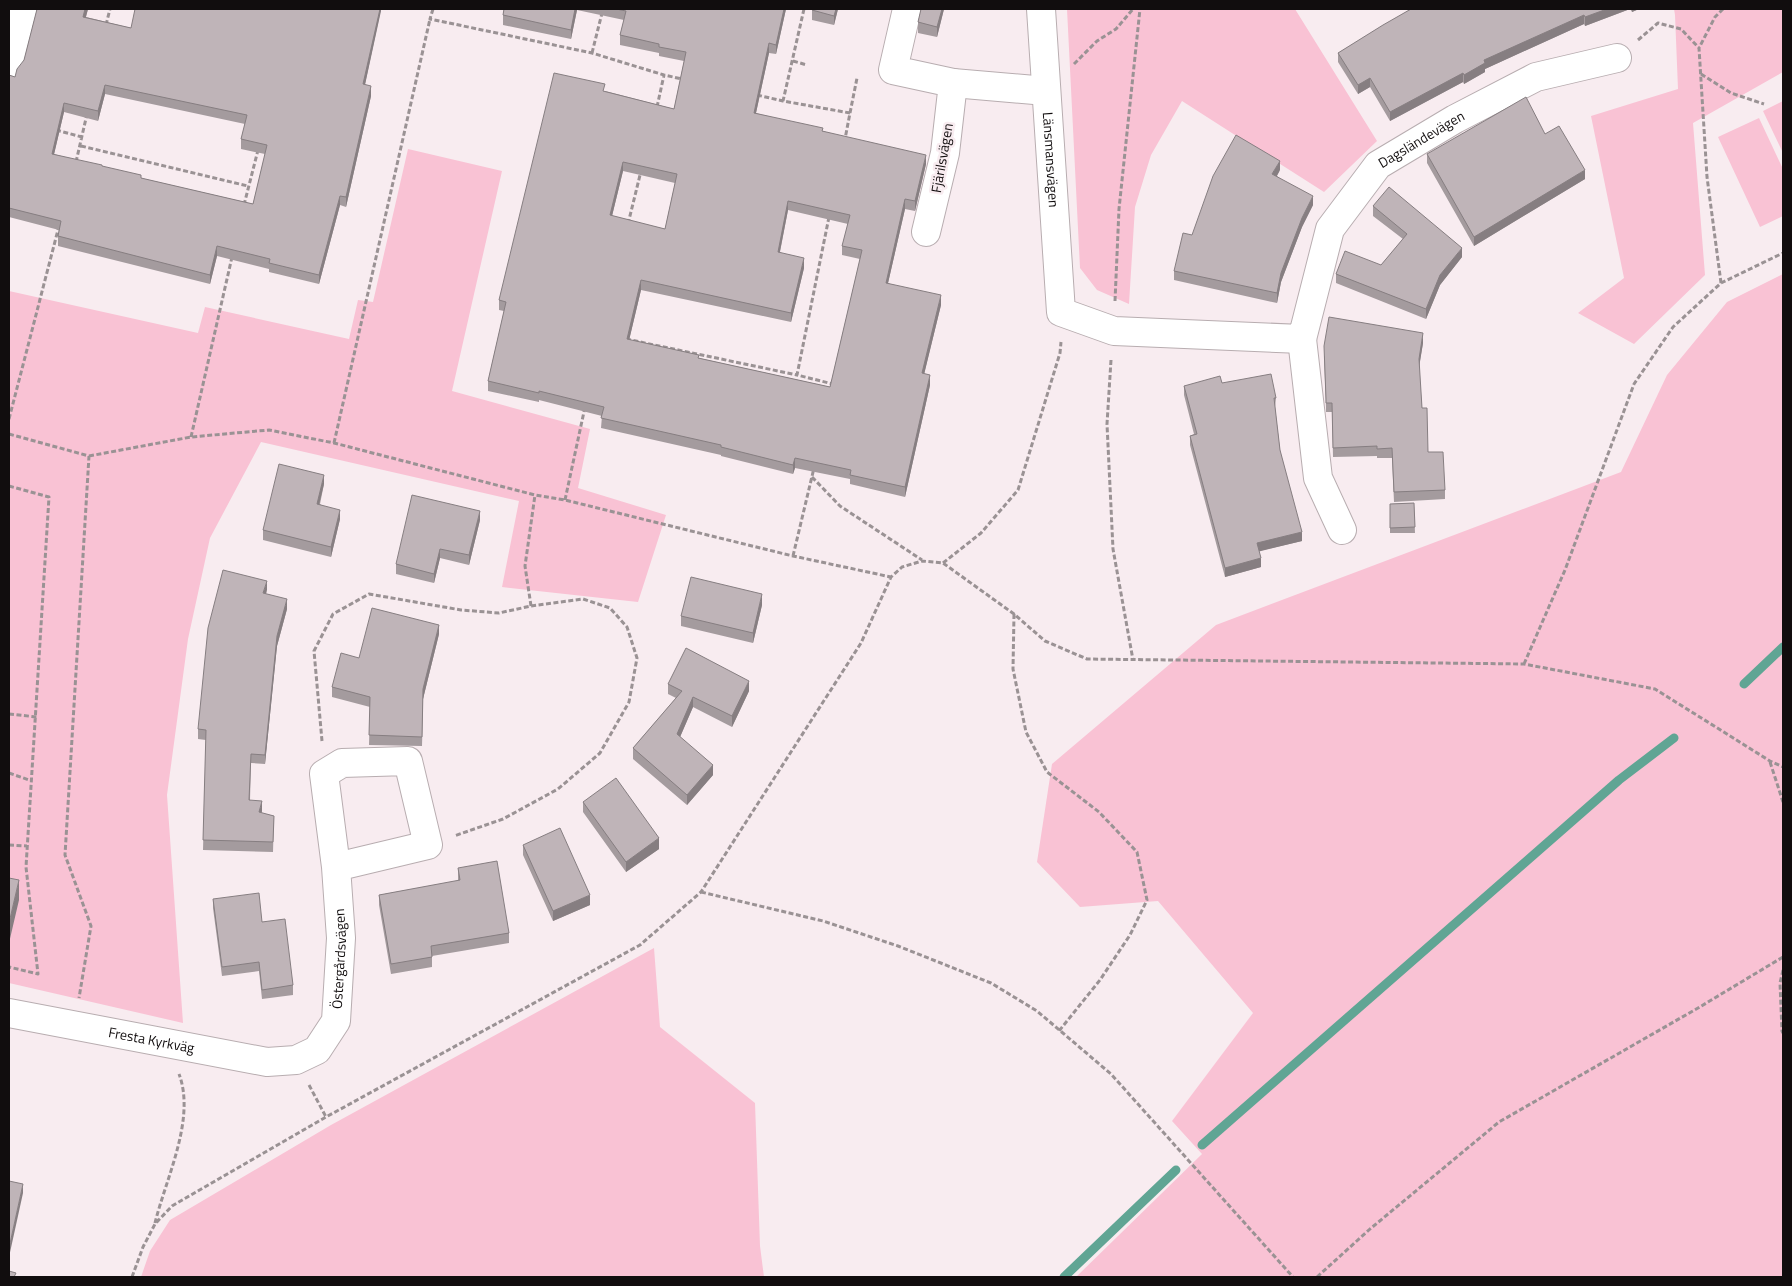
<svg xmlns="http://www.w3.org/2000/svg" width="1792" height="1286" font-family="'Titillium Web',sans-serif">
  <style>
    .green { fill: #f9c2d4 }
    .lines { fill: none; stroke-linecap: round; stroke-linejoin: round }
    .stream { stroke: #60a594; stroke-width: 9 }
    .street-casing { stroke: #b8adb0; stroke-width: 30 }
    .path { stroke: #9a9294; stroke-width: 3; stroke-dasharray: 5 2.5; stroke-linecap: butt }
    .street { stroke: #fff; stroke-width: 28 }
    .wall { fill: #a49b9e; fill-rule: evenodd }
    .shaded-wall { fill: #867e81 }
    .building { fill: #bfb4b8; stroke: #867e81; fill-rule: evenodd }
    .labels { text-anchor: middle; stroke-width: 5; stroke-linejoin: round; paint-order: stroke }
    .street-label { font-size: 14px; fill: #110d0e; stroke: #f8ecf0 }
  </style>
  <rect width="100%" height="100%" fill="#f8ecf0"/>
  <path class="green" d="M1067,9H1295L1377,141L1324,192L1182,101L1151,155L1135,207L1129,304L1097,290L1080,268Z
    M1674,9H1783V72L1693,123L1705,275L1634,344L1578,313L1624,278L1591,116L1678,89L1675,15Z
    M1783,101V153L1763,111Z
    M1759,118L1783,169V216L1760,227L1718,137Z
    M408,149L502,171L452,391L590,429L578,488L666,515L638,602L502,587L519,501L261,442L210,538L188,639L167,795L183,1023L9,983V291L198,333L205,307L349,339L358,300L373,302Z
    M1783,274V1277H1076L1202,1154L1172,1121L1253,1013L1158,901L1080,907L1037,862L1052,764L1216,625L1621,472L1667,375L1727,302Z
    M654,948L660,1027L755,1103L760,1246L764,1277H141L150,1251L170,1220L331,1125Z"/>
  <g class="lines">
    <path class="stream" d="M1744,684L1783,647
      M1202,1145L1619,780L1674,738
      M1064,1277L1176,1170"/>
    <defs>
      <g id="street">
        <path d="M907,9L893,70L953,83L945,153L926,232"/>
        <path id="s1" d="M1041,9L1061,312L1114,331L1302,339L1330,229L1378,165L1455,119L1536,77L1617,58"/>
        <path d="M9,66L24,9"/>
        <path d="M953,83L1046,91"/>
        <path d="M1302,339L1318,478L1342,530"/>
        <path id="s2" d="M9,1013L267,1062L296,1060L317,1050L336,1021L341,938L336,867L324,774L342,763L408,761L428,845L336,867"/>
      </g>
    </defs>
    <use href="#street" class="street-casing"/>
    <path class="path" d="M433,9L430,19L592,53L664,75L682,79
      M804,9L783,101L850,113L845,139
      M106,25L110,9
      M1638,40L1658,23L1681,29L1699,48
      M592,53L603,9
      M793,61L807,65
      M1074,64L1097,41L1116,29L1133,9
      M1701,74L1731,93L1764,104
      M757,95L783,101
      M657,107L664,75
      M850,113L857,78
      M56,130L82,137
      M81,146L248,186
      M76,162L87,114
      M244,205L258,150
      M829,217L797,375L833,384
      M628,224L641,171
      M1721,283L1707,177L1699,48L1715,17L1723,9
      M1115,301L1119,209L1140,9
      M626,339L797,375
      M1111,360L1107,424L1113,549L1133,660
      M9,419L59,226
      M9,434L89,456L65,855L91,926L79,998
      M191,437L232,257
      M334,443L430,19
      M89,456L191,437L269,430L334,443L535,495L565,500L793,556L891,577
      M812,477L840,506L922,560
      M9,486L49,497L26,867L38,974L9,967
      M565,500L585,407
      M793,556L814,468
      M943,563L981,533L1018,490L1060,353L1061,342
      M531,606L525,566L535,495
      M1014,614L1013,669L1026,732L1047,772L1099,812L1137,852L1147,900L1130,935L1100,980L1059,1031
      M1524,664L1565,570L1634,384L1673,327L1721,283L1783,253
      M9,714L37,717
      M322,741L314,651L333,614L369,594L461,610L499,613L531,606L583,599L610,608L627,627L637,658L629,702L600,753L558,789L503,819L454,836
      M1770,762L1783,802
      M9,773L32,781
      M9,845L27,846
      M701,892L823,921L898,946L991,983L1037,1011L1111,1074L1293,1277
      M1783,970L1780,983L1782,1031L1783,1033
      M309,1085L326,1117
      M155,1223C166,1178 196,1119 179,1074
      M132,1277L143,1247L155,1224L172,1206L326,1117L640,945L701,892L861,643L891,577L902,567L922,561L943,563L1014,614L1045,641L1087,659L1524,664L1655,689L1770,761L1783,767
      M1317,1277L1370,1229L1499,1122L1698,1008L1783,957"/>
    <use href="#street" class="street"/>
  </g>
  <path class="wall" d="M37,9H88L86,17L131,28L381,9L365,84L371,96L355,167L346,207L340,205L319,284L269,272V269L217,256L210,284L58,246V236L59,230L9,217V75L15,77L24,60ZM105,94L245,124L241,139V149L265,154L253,204L141,178L54,154L64,112L98,121Z
    M504,9H786L776,54L769,53L756,113L823,131L926,164L915,211L905,209L888,283L941,305L924,374L930,385L905,497L850,484V479L795,468L793,474L721,456V455L601,428L602,416L539,400V402L488,391V381L504,311L499,310V300L605,91L674,109L684,61L659,56V53L620,45V35L624,20L577,10L571,39L503,25V15ZM623,171L675,183L665,229L612,216ZM788,210L848,224L842,246V255L860,259L830,387L699,358L629,340L641,290L791,322L804,268L780,252Z
    M838,9L834,25L812,20V10Z
    M921,9H944L937,37L918,33V22Z
    M1411,9H1639L1632,12L1630,9L1585,26L1584,24L1485,69V72L1464,84L1463,82L1390,121L1370,87L1358,94L1338,62V53Z
    M1545,134L1585,179L1474,246L1427,163V154Z
    M1280,170L1277,176L1313,205L1302,227L1281,282L1277,303L1174,280V271Z
    M1373,206L1462,257L1440,285L1426,319L1336,283V274L1381,265L1403,239L1373,216Z
    M1423,343L1419,366L1422,408L1428,452L1445,490V499L1394,502L1392,458H1377V456L1333,457L1332,412H1326V408L1324,356Z
    M1222,383L1276,398L1275,407L1280,450L1302,541L1259,551L1261,567L1225,577L1190,445V436L1194,434L1184,395V386Z
    M324,484L320,504L340,519L331,557L263,540V530Z
    M1414,503L1415,533H1390V504Z
    M480,520L469,565L440,558L434,583L396,574V564Z
    M267,590L266,594L287,609L277,646L265,764L251,763L250,800L262,811L261,813L274,816L273,852L203,850L206,740L198,739V729Z
    M762,605L753,643L681,626V616Z
    M439,634L423,699L422,746L369,745L370,707L332,697V687L359,658Z
    M668,684L749,691L732,727L693,707L680,737L713,775L687,805L633,759V748L676,698L668,694Z
    M583,802L659,849L626,872L583,812Z
    M523,845L590,905L553,921L523,855Z
    M458,868L509,933V943L432,956V967L391,974L379,905V895L458,881Z
    M213,899L262,922L293,985V995L262,999L259,971L222,976L213,908Z"/>
  <path class="shaded-wall" d="M85,9H88L83,27V17Z
    M380,9H381V11L363,94V84Z
    M575,9H577V10L571,39V30Z
    M784,9H786L776,54V45Z
    M836,9H838L834,25V16Z
    M942,9H944L937,37V27Z
    M1607,9H1630L1585,26V17Z
    M1632,9H1639L1632,12Z
    M1584,15V24L1485,69V72L1464,84V75L1484,60Z
    M769,43V53L754,122V113Z
    M1463,73V82L1390,121V112Z
    M1370,78V87L1358,94V85Z
    M105,85V94L98,121V111Z
    M371,86V96L355,167L346,207V197Z
    M64,103V112L52,163V154Z
    M926,155V164L915,211V201Z
    M1280,161V170L1272,184V174Z
    M623,162V171L610,224V215Z
    M1585,170V179L1474,246V237Z
    M340,196V205L319,284V275Z
    M1313,196V205L1302,227L1281,282L1277,303V293L1281,273L1302,218Z
    M905,199V209L886,292V283Z
    M788,201V210L778,261V252Z
    M217,246V256L210,284V275Z
    M1462,248V257L1440,285L1426,319V309L1440,275Z
    M804,258V268L791,322V313Z
    M641,280V290L627,349V339Z
    M941,295V305L922,383V373Z
    M1423,333V343L1419,368V359Z
    M930,375V385L905,497V487Z
    M795,458V468L793,474V465Z
    M324,475V484L317,513V504Z
    M340,510V519L331,557V547Z
    M480,511V520L469,565V555Z
    M1302,532V541L1257,552V543Z
    M440,549V558L434,583V574Z
    M1261,558V567L1225,577V568Z
    M267,581V590L263,603V593Z
    M762,594V605L753,643V633Z
    M287,599V609L277,646L265,764V755L277,636Z
    M439,625V634L423,699L422,746L423,689Z
    M749,681V691L732,727V716Z
    M693,697V707L677,744V734Z
    M713,765V775L687,805V795Z
    M262,801V811L259,822V812Z
    M659,838V849L626,872V862Z
    M19,880V900L9,943V923Z
    M590,895V905L553,921V911Z
    M23,1184V1193L9,1257V1248Z"/>
  <path class="building" d="M37,9H85L83,17L131,28L135,9H380L363,84L371,86L355,157L346,197L340,196L319,275L269,263L270,259L217,246L210,275L58,236L61,221L9,208V75L15,77L17,69L24,60ZM105,85L247,115L241,139L267,145L253,204L141,178V175L102,166V165L52,154L64,103L98,111Z
    M504,9H575L571,30L503,15Z
    M616,9H784L776,45L769,43L754,113L823,128L822,131L926,155L915,201L905,199L886,283L941,295L922,373L930,375L905,487L850,475L851,470L795,458L793,465L721,447V445L601,418L604,407L539,391V393L488,381L506,302L499,300L554,73L605,84L603,91L674,109L686,52L659,47V44L620,35L626,11ZM623,162L677,174L665,229L610,215ZM788,201L850,215L842,246L862,250L830,387L698,358L699,355L627,339L641,280L791,313L804,258L778,252Z
    M812,9H836L834,16L812,10Z
    M921,9H942L937,27L918,22Z
    M1411,9H1607L1585,17L1584,15L1484,60L1485,63L1464,75L1463,73L1390,112L1370,78L1358,85L1338,53L1383,25Z
    M1526,97L1545,134L1559,126L1585,170L1474,237L1427,154Z
    M1236,135L1280,161L1272,174L1313,196L1302,218L1281,273L1277,293L1174,271L1183,233L1192,235L1213,176Z
    M1389,187L1462,248L1440,275L1426,309L1336,274L1345,251L1381,265L1407,234L1373,206Z
    M1329,317L1423,333L1419,359L1422,408H1427L1428,452H1443L1445,490L1394,492L1392,448L1377,449V446L1333,448L1332,403H1326V399L1324,346Z
    M1271,374L1276,398H1274L1280,450L1302,532L1257,543L1261,558L1225,568L1190,436L1197,434L1184,386L1220,376L1222,383Z
    M279,464L324,475L317,504L340,510L331,547L263,530Z
    M412,495L480,511L469,555L440,549L434,574L396,564Z
    M1414,503L1415,527L1390,528V504Z
    M223,570L267,581L263,593L287,599L277,636L265,755L251,754L249,800L262,801L259,812L274,816L273,842L203,840L206,730L198,729L208,628Z
    M691,577L762,594L753,633L681,616Z
    M372,608L439,625L423,689L422,737L369,735L370,697L332,687L341,653L359,658Z
    M686,648L749,681L732,716L693,697L677,734L713,765L687,795L633,748L682,691L668,684Z
    M616,778L659,838L626,862L583,802Z
    M560,828L590,895L553,911L523,845Z
    M497,861L509,933L431,946L432,957L391,964L379,895L460,880L458,868Z
    M9,878L19,880L9,923Z
    M259,893L262,922L285,919L293,985L262,990L259,962L222,967L213,899Z
    M9,1181L23,1184L9,1248Z
    M9,1271L16,1273L14,1277H9Z"/>
  <g class="labels">
    <g class="street-label">
      <text dy="5" stroke="none"><textPath href="#s1" startOffset="792">Dagsländevägen</textPath></text>
      <text transform="translate(942 158) rotate(-80)" y="5">Fjärilsvägen</text>
      <text dy="5" stroke="none"><textPath href="#s1" startOffset="151">Länsmansvägen</textPath></text>
      <text dy="5" stroke="none"><textPath href="#s2" startOffset="412">Östergårdsvägen</textPath></text>
      <text dy="5" stroke="none"><textPath href="#s2" startOffset="145">Fresta Kyrkväg</textPath></text>
    </g>
  </g>
  <rect width="1792" height="1286" fill="none" stroke="#110d0e" stroke-width="20"/>
</svg>
